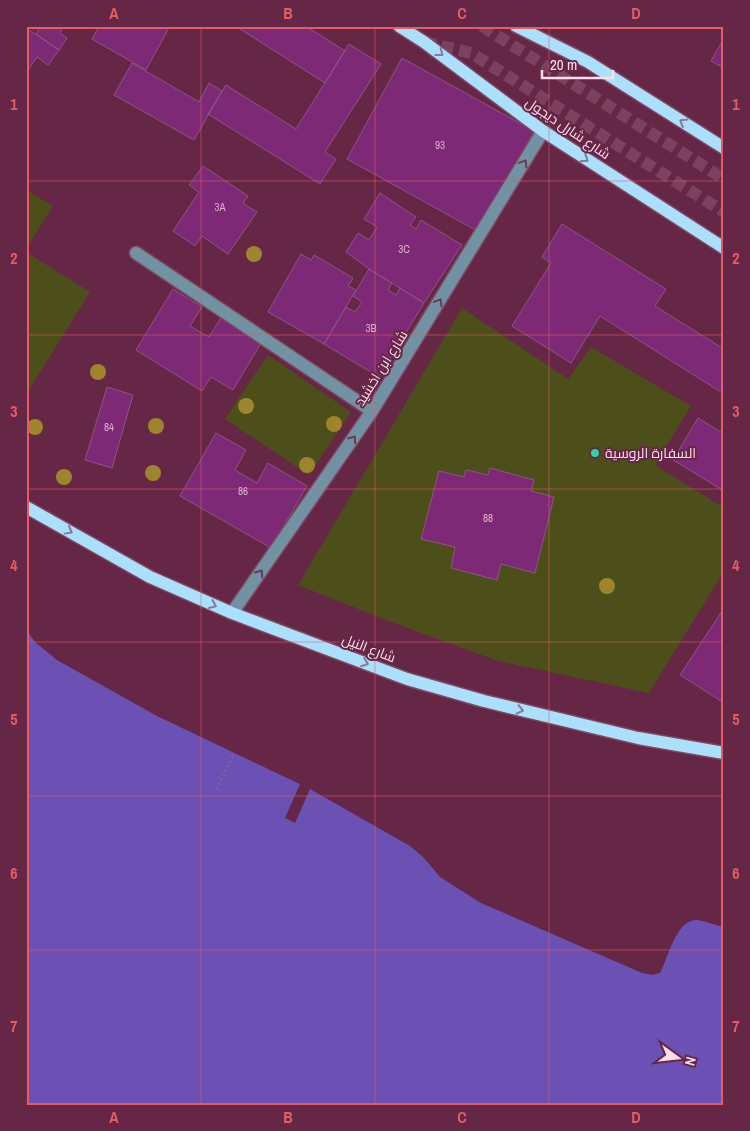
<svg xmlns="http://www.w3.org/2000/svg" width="750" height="1131" font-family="'Archivo Narrow',Cairo,sans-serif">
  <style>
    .green { fill: #4d4f1b }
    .water { fill: #6b51b4 }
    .pier { fill: #662646 }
    .building { fill: #7e2976; stroke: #8c5484 }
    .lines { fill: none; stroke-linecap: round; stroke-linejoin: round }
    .major-tunnel { stroke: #7d415f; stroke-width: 12; stroke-dasharray: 12 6; stroke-linecap: butt }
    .minor-casing { stroke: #814764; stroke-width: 15 }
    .major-casing { stroke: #814764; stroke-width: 15 }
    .path { stroke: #9c6781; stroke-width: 3; stroke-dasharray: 1 4; stroke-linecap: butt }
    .minor { stroke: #7192a3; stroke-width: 12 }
    .major { stroke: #abe0fd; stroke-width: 12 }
    .tree { fill: #9e852c }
    .oneway { stroke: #857a98 }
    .oneway2 { stroke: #683c59 }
    .grid { fill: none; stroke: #e25e62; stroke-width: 1; stroke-opacity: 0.55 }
    .poi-dot { fill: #28d5ad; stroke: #662646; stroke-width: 2 }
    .labels { text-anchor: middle; stroke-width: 4; stroke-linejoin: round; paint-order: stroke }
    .number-label { font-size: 11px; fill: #deb0cd }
    .street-label { font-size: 14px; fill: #feddea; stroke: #662646 }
    .poi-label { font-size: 14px; fill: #feddea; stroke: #662646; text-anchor: start }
    .neatline { fill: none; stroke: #e25e62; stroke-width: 2 }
    .grid-label { font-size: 16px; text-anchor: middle; font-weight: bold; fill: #e25e62 }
  </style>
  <rect width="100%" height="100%" fill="#662646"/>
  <path class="green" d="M26,190L53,206L26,249Z
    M26,252L90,292L26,395Z
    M462,308L568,379L591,347L691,406L655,465L724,508V571L649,693L498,661L391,622L298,585Z
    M268,355L351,412L309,475L225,419Z"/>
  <path class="water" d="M26,629L35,642L57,660L157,716L310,789L410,846L424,858L440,877L481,903L642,973L652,975L660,973C668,958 677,918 697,920C706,921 715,925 724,927V1105H26Z"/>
  <path class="pier" d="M300,784L310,789L295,823L285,818Z"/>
  <path class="building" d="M41,26H64L60,33L67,38L59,50L36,34Z
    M99,26H170L146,70L92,39Z
    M241,26H306L345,51L325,83L240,29Z
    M26,28L59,50L48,65L37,57L26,73Z
    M724,38V68L711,61Z
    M349,44L381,64L325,152L336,159L320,184L208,114L226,85L296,129Z
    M402,58L534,131L479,232L347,159Z
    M132,63L199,102L209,83L222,91L194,140L114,95Z
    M203,166L248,196L243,203L257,212L228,254L202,236L195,246L173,231L199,192L189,185Z
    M380,193L416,217L410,225L416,229L421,220L462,245L424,303L369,269L346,252L358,233L369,240L377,227L364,219Z
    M562,224L666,289L655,306L724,349V394L600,316L571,363L512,326L551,263L542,257Z
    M301,254L311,260L314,255L353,278L348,286L356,290L324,344L268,312Z
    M369,269L392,283L388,290L396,295L400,288L424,303L379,377L324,344L346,307L355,312L362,302L353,296Z
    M173,289L202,307L190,326L209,337L221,318L261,343L233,390L211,377L202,391L136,350Z
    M107,387L133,395L112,468L85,460Z
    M698,418L724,434V491L673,460Z
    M216,433L246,450L235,470L257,483L268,463L307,486L271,548L180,496Z
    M490,468L534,480L531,491L554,497L535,573L501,564L497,580L451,568L455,547L421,539L439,471L464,477L466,470L488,475Z
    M724,608V703L680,675Z"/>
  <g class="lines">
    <path class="major-tunnel" d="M482,26L724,179
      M424,42L471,53L724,212"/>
    <defs>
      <path id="minor" d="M136,253L372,411
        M232,613L372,411L543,131"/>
      <path id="major" d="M399,26L424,42L543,131L724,248
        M516,26L588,62L724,148
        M26,507L150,577L232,613L407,679L484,701L638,738L724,753"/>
    </defs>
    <use href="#minor" class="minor-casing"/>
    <use href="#major" class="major-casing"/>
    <path class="path" d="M217,789L234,753"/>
    <use href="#minor" class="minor"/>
    <use href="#major" class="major"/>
  </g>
  <g class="tree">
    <circle cx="254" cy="254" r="8"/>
    <circle cx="98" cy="372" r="8"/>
    <circle cx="246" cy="406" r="8"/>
    <circle cx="334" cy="424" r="8"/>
    <circle cx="156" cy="426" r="8"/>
    <circle cx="35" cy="427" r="8"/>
    <circle cx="307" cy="465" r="8"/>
    <circle cx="153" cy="473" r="8"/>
    <circle cx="64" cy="477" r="8"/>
    <circle cx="607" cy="586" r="8"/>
  </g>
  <defs><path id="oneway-chevron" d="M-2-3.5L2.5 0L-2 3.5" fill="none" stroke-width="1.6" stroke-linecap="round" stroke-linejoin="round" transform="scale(1.25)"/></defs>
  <g class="oneway">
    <use href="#oneway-chevron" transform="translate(440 53) rotate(37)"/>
    <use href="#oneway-chevron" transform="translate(683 122) rotate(-148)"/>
    <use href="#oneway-chevron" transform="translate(585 159) rotate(33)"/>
    <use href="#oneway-chevron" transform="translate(69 531) rotate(29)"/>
    <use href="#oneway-chevron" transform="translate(213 605) rotate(24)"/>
    <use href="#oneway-chevron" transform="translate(365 663) rotate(21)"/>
    <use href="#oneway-chevron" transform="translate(520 710) rotate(13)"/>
  </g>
  <g class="oneway2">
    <use href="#oneway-chevron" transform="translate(524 163) rotate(-59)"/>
    <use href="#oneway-chevron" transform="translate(439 302) rotate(-59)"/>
    <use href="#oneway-chevron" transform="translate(353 439) rotate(-55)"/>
    <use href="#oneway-chevron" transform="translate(260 573) rotate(-55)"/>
  </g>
  <path class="grid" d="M201,26V1105M375,26V1105M549,26V1105M26,181H724M26,335H724M26,489H724M26,642H724M26,796H724M26,950H724"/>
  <circle class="poi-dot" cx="595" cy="453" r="5"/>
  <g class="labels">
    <g class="number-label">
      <text x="440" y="149">93</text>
      <text x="220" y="211">3A</text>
      <text x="404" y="253">3C</text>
      <text x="371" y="332">3B</text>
      <text x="109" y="431">84</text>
      <text x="243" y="495">86</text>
      <text x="488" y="522">88</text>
    </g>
    <g class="street-label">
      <text transform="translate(568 128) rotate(34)" y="5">شارع شارل ديجول</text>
      <text transform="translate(381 368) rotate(-58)" y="5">شارع ابن اخشيد</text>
      <text transform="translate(369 648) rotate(21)" y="5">شارع النيل</text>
    </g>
    <g class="poi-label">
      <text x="605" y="458">السفارة الروسية</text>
    </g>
  </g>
  <rect width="750" height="1131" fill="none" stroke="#662646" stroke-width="55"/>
  <g transform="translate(678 1058) rotate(105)" stroke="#662646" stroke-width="4" paint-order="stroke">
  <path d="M0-4L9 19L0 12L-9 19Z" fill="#feddea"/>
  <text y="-8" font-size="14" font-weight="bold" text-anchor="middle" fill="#feddea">N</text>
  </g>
  <path d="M542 70v8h71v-8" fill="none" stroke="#feddea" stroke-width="2.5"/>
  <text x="550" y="70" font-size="15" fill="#feddea" stroke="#662646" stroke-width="4" paint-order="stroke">20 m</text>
  <rect x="28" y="28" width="694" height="1076" class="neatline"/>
  <g class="grid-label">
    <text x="114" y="19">A</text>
    <text x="288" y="19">B</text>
    <text x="462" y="19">C</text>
    <text x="636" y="19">D</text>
    <text x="14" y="110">1</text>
    <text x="736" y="110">1</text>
    <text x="14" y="264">2</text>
    <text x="736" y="264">2</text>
    <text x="14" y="417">3</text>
    <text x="736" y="417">3</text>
    <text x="14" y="571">4</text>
    <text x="736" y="571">4</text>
    <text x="14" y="725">5</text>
    <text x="736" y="725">5</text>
    <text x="14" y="879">6</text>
    <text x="736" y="879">6</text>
    <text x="14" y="1032">7</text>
    <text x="736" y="1032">7</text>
    <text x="114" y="1123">A</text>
    <text x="288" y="1123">B</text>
    <text x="462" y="1123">C</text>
    <text x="636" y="1123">D</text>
  </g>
</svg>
